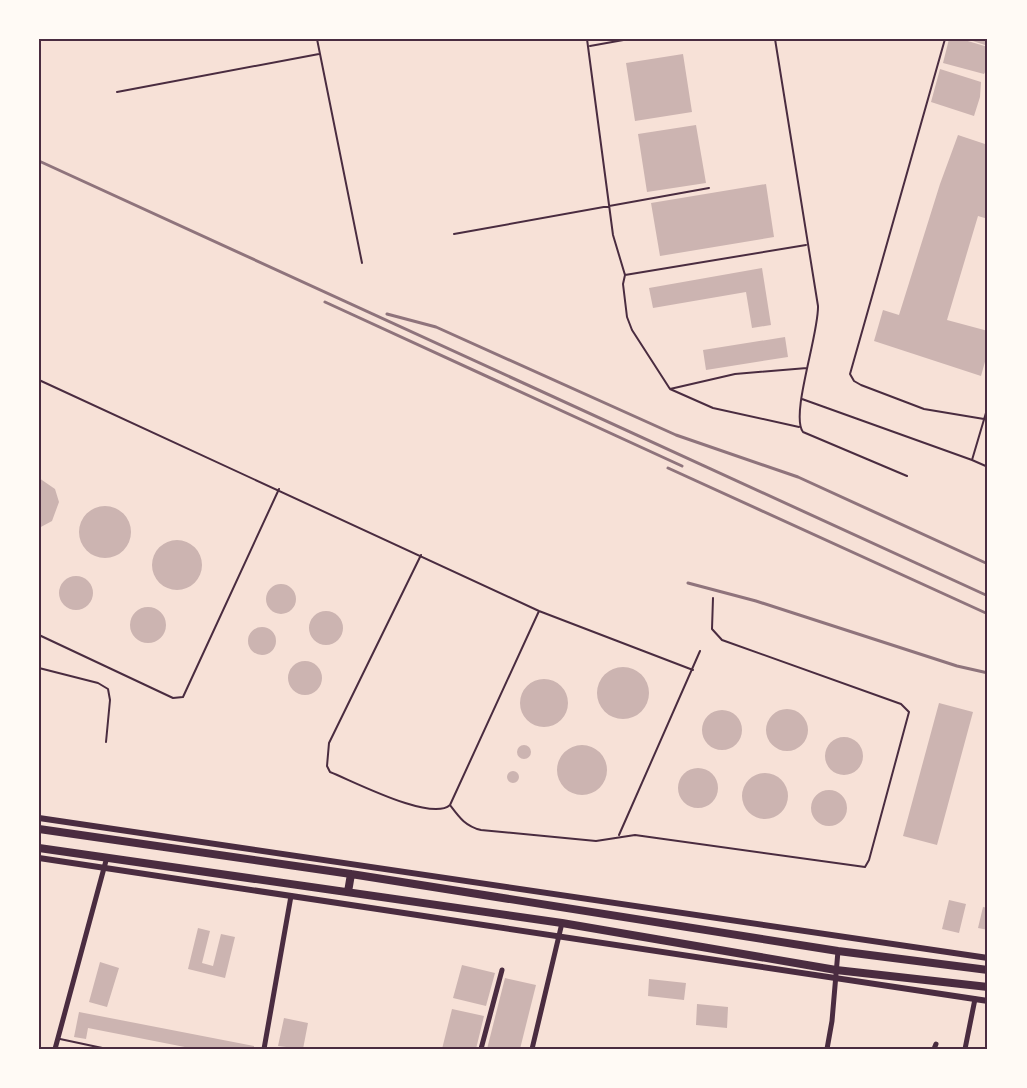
<svg xmlns="http://www.w3.org/2000/svg" width="1027" height="1088" font-family="Poppins,sans-serif">
  <style>
    .building { fill: #ccb4b1 }
    .lines { fill: none; stroke-linecap: round; stroke-linejoin: round }
    .service { stroke: #4a2c40; stroke-width: 2 }
    .minor { stroke: #4a2c40; stroke-width: 5 }
    .tertiary { stroke: #4a2c40; stroke-width: 6 }
    .trunk { stroke: #4a2c40; stroke-width: 8 }
    .rail { stroke: #8f747c; stroke-width: 3 }
    .neatline { fill: none; stroke: #4a2c40; stroke-width: 2 }
  </style>
  <rect width="100%" height="100%" fill="#f7e1d7"/>
  <path class="building" d="M949,39H961L988,47V67L984,74L943,63Z
    M967,39H988V46Z
    M683,54L692,112L635,121L626,63Z
    M940,69L981,82L980,97L974,116L931,102Z
    M696,125L706,183L647,192L638,134Z
    M958,135L988,145V219L978,216L947,320L988,331V351L981,376L874,341L883,310L899,315L940,184Z
    M766,184L774,237L660,256L651,203Z
    M762,268L771,325L752,328L746,292L653,308L649,288Z
    M785,337L788,357L706,370L703,350Z
    M39,478L55,489L59,502L52,521L39,528Z
    M79 532a26 26 0 1 1 52 0a26 26 0 1 1-52 0Z
    M152 565a25 25 0 1 1 50 0a25 25 0 1 1-50 0Z
    M59 593a17 17 0 1 1 34 0a17 17 0 1 1-34 0Z
    M266 599a15 15 0 1 1 30 0a15 15 0 1 1-30 0Z
    M130 625a18 18 0 1 1 36 0a18 18 0 1 1-36 0Z
    M309 628a17 17 0 1 1 34 0a17 17 0 1 1-34 0Z
    M248 641a14 14 0 1 1 28 0a14 14 0 1 1-28 0Z
    M288 678a17 17 0 1 1 34 0a17 17 0 1 1-34 0Z
    M597 693a26 26 0 1 1 52 0a26 26 0 1 1-52 0Z
    M520 703a24 24 0 1 1 48 0a24 24 0 1 1-48 0Z
    M939,703L973,712L937,845L903,836Z
    M766 730a21 21 0 1 1 42 0a21 21 0 1 1-42 0Z
    M702 730a20 20 0 1 1 40 0a20 20 0 1 1-40 0Z
    M825 756a19 19 0 1 1 38 0a19 19 0 1 1-38 0Z
    M517 752a7 7 0 1 1 14 0a7 7 0 1 1-14 0Z
    M557 770a25 25 0 1 1 50 0a25 25 0 1 1-50 0Z
    M678 788a20 20 0 1 1 40 0a20 20 0 1 1-40 0Z
    M507 777a6 6 0 1 1 12 0a6 6 0 1 1-12 0Z
    M742 796a23 23 0 1 1 46 0a23 23 0 1 1-46 0Z
    M811 808a18 18 0 1 1 36 0a18 18 0 1 1-36 0Z
    M949,900L966,904L959,933L942,929Z
    M983,907L988,908V930L978,928Z
    M198,928L210,931L202,963L213,966L221,934L235,937L225,978L188,969Z
    M100,962L119,968L107,1007L89,1002Z
    M462,965L495,973L486,1006L453,998Z
    M505,978L536,985L520,1049H487Z
    M649,979L686,983L684,1000L648,996Z
    M697,1004L728,1007L727,1028L696,1025Z
    M452,1009L484,1016L476,1049H442Z
    M79,1012L254,1046V1049H195L88,1028L86,1039L74,1037Z
    M284,1018L308,1023L303,1049L278,1046Z"/>
  <g class="lines">
    <path class="service" d="M317,39L362,263
      M587,39L613,235L625,275L623,284L627,317L632,330L670,389L713,408L799,427
      M775,39L818,306C819,334 790,415 803,432L907,476
      M945,39L850,374L854,381L861,385L924,409L984,419
      M590,46L629,39
      M117,92L319,54
      M987,121L988,117
      M454,234L709,188
      M625,275L806,245
      M39,380L539,611L693,670
      M670,389L735,374L807,368
      M802,399L972,460
      M988,406L972,460L988,467
      M421,555L329,743L327,766L330,772C353,781 431,822 450,805L539,611
      M39,635L173,698L183,697L279,489
      M39,668L98,683L108,689L110,700L106,742
      M450,805C459,817 465,826 481,830L596,841L635,835L865,867L869,860L909,712L901,704L722,640L712,629L713,598
      M619,835L700,651
      M60,1039L107,1049"/>
    <path class="minor" d="M55,1049L107,857
      M264,1049L291,896
      M481,1049L502,970
      M532,1049L562,923
      M827,1049L832,1021L838,951
      M934,1049L936,1044
      M965,1049L975,999"/>
    <path class="tertiary" d="M39,818L988,958
      M39,858L988,1001"/>
    <path class="trunk" d="M39,829L351,874L838,951L988,970
      M39,848L562,923L836,970L988,987
      M348,892L351,874"/>
    <path class="rail" d="M39,161L988,596
      M325,302L682,466
      M387,314L436,327L676,435L798,477L988,564
      M668,468L988,614
      M688,583L756,601L957,666L988,673"/>
  </g>
  <rect width="1027" height="1088" fill="none" stroke="#fffaf5" stroke-width="81"/>
  <rect x="40" y="40" width="946" height="1008" class="neatline"/>
</svg>
